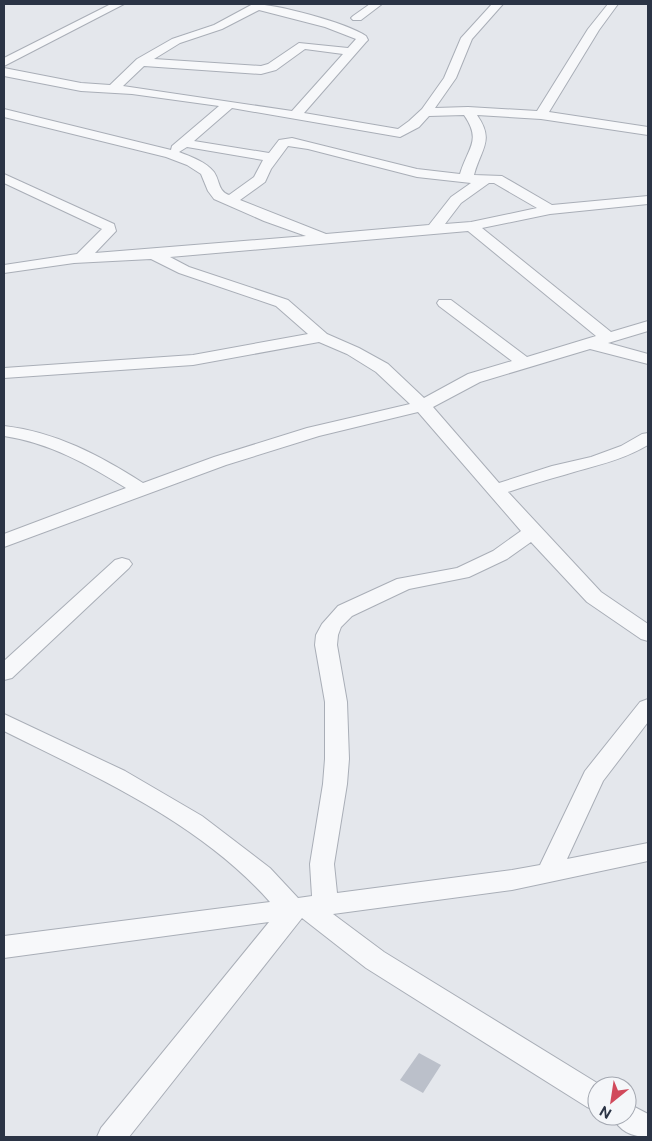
<svg xmlns="http://www.w3.org/2000/svg" width="652" height="1141" font-family="'Public Sans',sans-serif">
  <style>
    .building { fill: #bbc0ca }
    .lines { fill: none; stroke-linecap: round; stroke-linejoin: round }
    .street-casing { stroke: #a9aeb7; stroke-width: 2 }
    .street { fill: #f7f8fa; fill-rule: evenodd }
  </style>
  <rect width="100%" height="100%" fill="#e4e7ec"/>
  <path class="building" d="M419,1053L441,1065L423,1093L400,1080Z"/>
  <g class="lines">
    <defs>
      <path id="street" d="M111,4H124L4,66V58Z
        M253,4C275,4 345,22 366,36L368,40L366,42L304,113L398,129L409,121L422,109L444,78L461,38L492,4H503L472,39L456,78L435,108L468,107L537,111L588,29L608,4H618L599,30L549,112L648,127V135L541,119L477,115C495,141 481,148 474,175L502,176L552,205L648,196V204L550,214L482,228L611,332L648,321V331L608,343L648,354V364L590,349L480,382L433,407L499,483L552,466L591,457L621,446L642,434L648,433V445C621,461 593,466 564,475C545,480 526,486 508,492L601,592L648,624V641L641,639L587,602L531,542L507,559L469,577L409,589L352,616L341,627L338,635L337,645L347,702L349,759L347,784L334,864L337,893L512,870L540,865L585,771L640,702L648,699V722L603,781L567,859L648,843V861L512,890L333,914L384,952L602,1086H597V1111L587,1107L366,968L302,918L129,1137H97L101,1128L269,922L4,958V936L270,902C199,822 98,778 4,731V714L125,771L202,816L270,868L298,898L312,896L310,864L323,784L325,759V702L315,645L316,635L322,624L338,606L397,579L457,568L493,551L521,531L418,412L319,436L226,465L4,547V534L126,488C87,464 50,443 4,436V426C56,432 99,455 143,483L214,457L307,428L410,404L376,372L347,354L319,342L193,365L4,378V368L193,355L308,334L276,306L179,273L151,259L74,263L4,273V265L77,254L102,229L4,183V174L114,224L116,231L95,253L306,236L264,221L214,199L208,191L201,174L187,165L166,157L4,117V109L171,150L172,146L219,106L132,94L81,91L4,76V68L81,83L110,85L137,59L172,39L214,25ZM259,10L325,27L356,39L348,48L299,43L268,64L261,66L154,59L180,43L222,29ZM305,49L343,54L292,111L123,86L144,66L261,74L276,70ZM232,108L400,137L419,127L429,116L464,115C482,141 468,147 460,174L417,169L292,138L279,140L269,153L194,141ZM288,146L308,149L417,177L471,183L451,197L429,225L326,234L240,200L265,182L271,169ZM187,147L263,160L254,177L229,195C218,191 220,181 214,172C206,162 192,157 179,152ZM489,183H494L537,208L471,222L445,224L461,203ZM468,231L596,336L527,357L451,300H439L437,303L439,306L512,361L468,374L424,398L388,364L359,348L327,334L288,300L189,267L170,257Z
        M370,4H382L361,20H353L351,18L353,16Z
        M122,558L129,560L132,564L129,568L12,678L4,680V661L115,560Z
        M627,1103L648,1114V1137C632,1137 619,1131 612,1116H627Z"/>
    </defs>
    <use href="#street" class="street-casing"/>
    <use href="#street" class="street"/>
  </g>
  <rect width="652" height="1141" fill="none" stroke="#2b3445" stroke-width="10"/>
  <g transform="translate(612 1101) rotate(210)"><circle r="24" fill="#f4f6f9" stroke="#a4a8b1"/>
  <path d="M0-4L9 19L0 12L-9 19Z" fill="#d1495b"/>
  <text y="-8" font-size="14" font-weight="bold" text-anchor="middle" fill="#2b3445">N</text>
  </g>
</svg>
